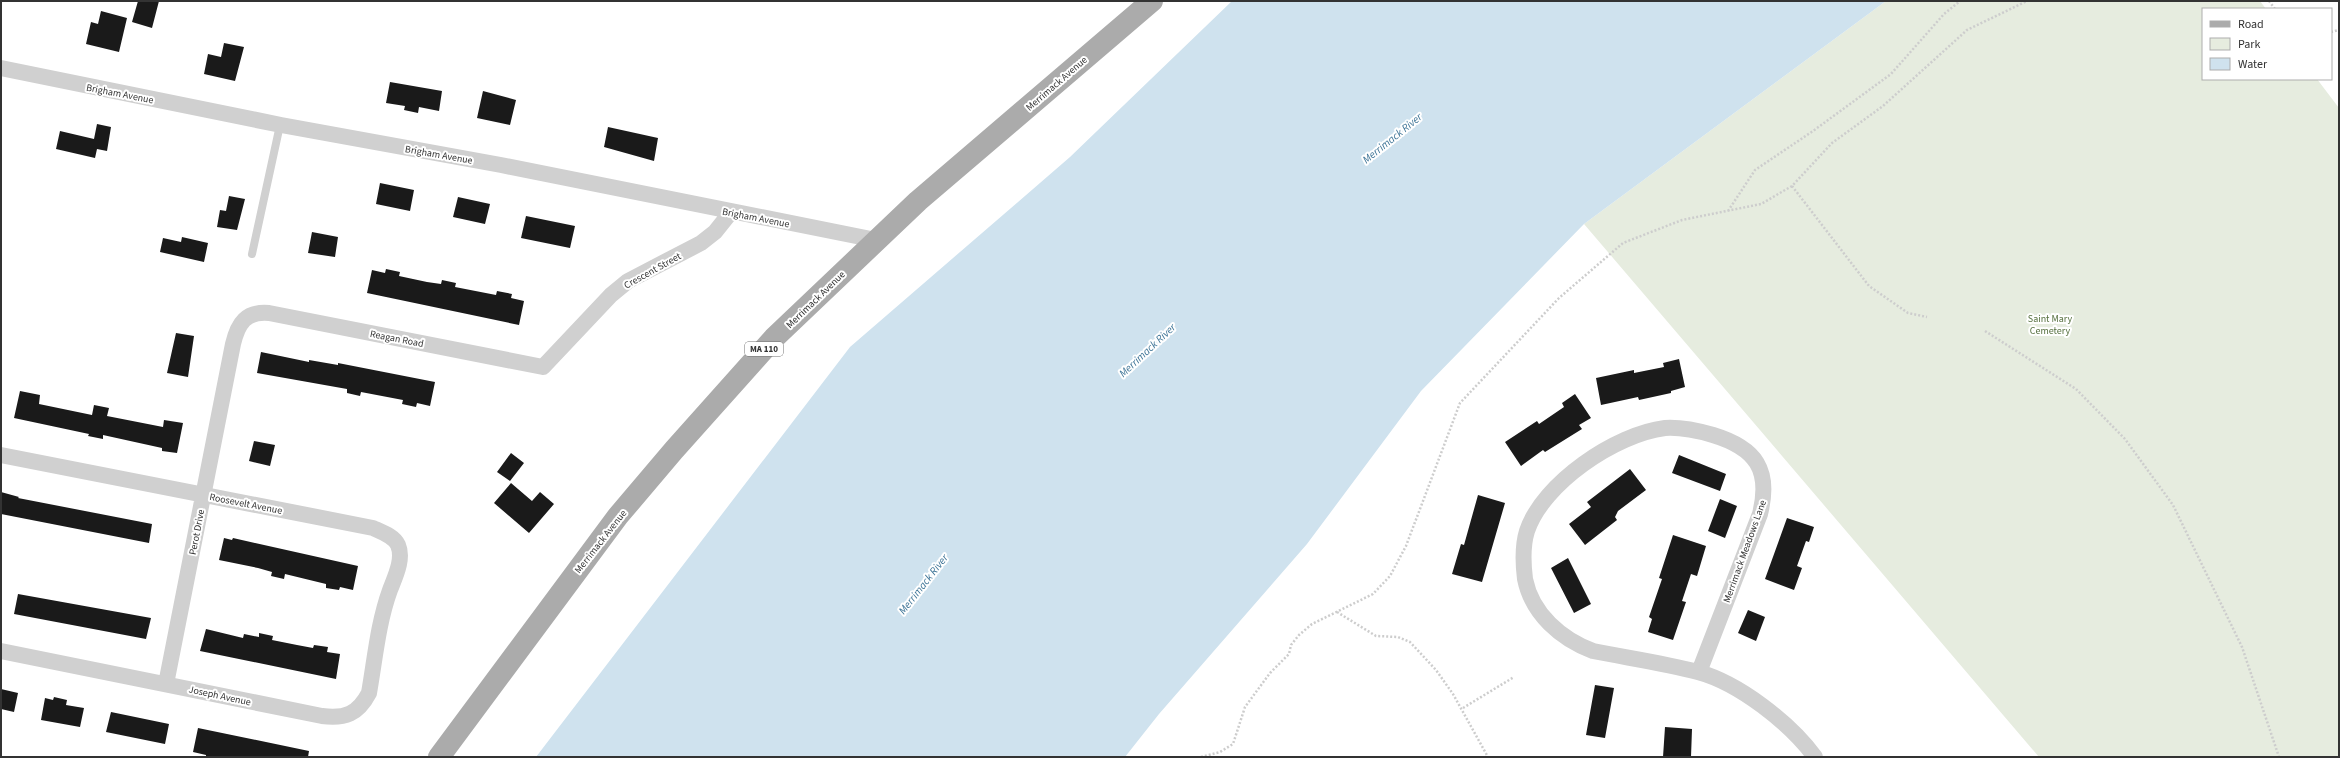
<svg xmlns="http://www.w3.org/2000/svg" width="2340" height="758" font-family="'Source Sans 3',sans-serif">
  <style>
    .green { fill: #e6ecdf }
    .water { fill: #cfe2ee }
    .building { fill: #1a1a1a }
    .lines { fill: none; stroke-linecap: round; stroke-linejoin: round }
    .path { stroke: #cdcdcd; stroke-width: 2.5; stroke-dasharray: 2 2; stroke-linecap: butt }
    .lane { stroke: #d0d0d0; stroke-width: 8 }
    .street { stroke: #d0d0d0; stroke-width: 16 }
    .primary { stroke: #ababab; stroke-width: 22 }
    .labels { text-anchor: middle; stroke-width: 4; stroke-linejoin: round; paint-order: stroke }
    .shield { fill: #fff; stroke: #707070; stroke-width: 1 }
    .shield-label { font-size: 9px; font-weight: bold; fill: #333 }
    .street-label { font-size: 10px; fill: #333; stroke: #fff }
    .park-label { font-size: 10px; fill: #56703f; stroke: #fff }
    .water-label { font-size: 11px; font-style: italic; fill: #3f7597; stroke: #fff }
  </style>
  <rect width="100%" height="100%" fill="#fff"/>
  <path class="green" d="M1886,1H2260L2266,9H2203V79H2317L2339,108V757H2039L1584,224Z"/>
  <path class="water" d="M1232,1H1886L1584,224L1421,391L1307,544L1159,714L1125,757H536L850,347L1070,157Z"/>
  <path class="building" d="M138,1H159L152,28L132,22Z
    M101,11L127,18L119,52L86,44L91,22L98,24Z
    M224,43L244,47L235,81L204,74L208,54L221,57Z
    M390,82L442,91L439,111L419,107L418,113L404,110L405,106L386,103Z
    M483,91L516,100L510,125L477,118Z
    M97,124L111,127L107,151L97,149L95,158L56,149L60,131L94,139Z
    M608,127L658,138L654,161L604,147Z
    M380,183L414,190L410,211L376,204Z
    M229,196L245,199L237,230L217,227L220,210L226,211Z
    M458,197L490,204L485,224L453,217Z
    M526,216L575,226L570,248L521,238Z
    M312,232L338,237L335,257L308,253Z
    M182,237L208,243L204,262L160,252L163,238L181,242Z
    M386,269L400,272L399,276L427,282L441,284L442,280L456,283L455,287L496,295L497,291L512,294L511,298L524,301L519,325L367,293L372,270L385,273Z
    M176,333L194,336L188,377L167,373Z
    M261,352L309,362V360L338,365V363L435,382L430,406L417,403L416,407L402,404L403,400L361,392L360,396L347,393V389L257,373Z
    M1679,359L1685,387L1671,391V393L1639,400L1638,397L1601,405L1596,378L1634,370V373L1664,367L1663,363Z
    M20,391L40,395L39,404L92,415L94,405L109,408L107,416L163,427L164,420L183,423L177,453L162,451V448L103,435V439L88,436L89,434L14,418Z
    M1575,394L1591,418L1579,425L1582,429L1545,452L1543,450L1521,466L1505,442L1537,421L1539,424L1564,407L1562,403Z
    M254,441L275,445L270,466L249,461Z
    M511,453L524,463L510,481L497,472Z
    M1679,455L1726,474L1720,491L1672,473Z
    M1630,469L1646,490L1618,511L1615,517L1617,520L1585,545L1569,524L1591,507L1587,502Z
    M511,483L532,501L540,492L554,504L529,533L494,503Z
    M1,492L19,497L18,498L152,524L149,543L1,514Z
    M1478,495L1505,503L1482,582L1452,574L1461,544L1464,545Z
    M1720,499L1737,506L1725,538L1708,531Z
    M1787,518L1814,527L1809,542L1806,541L1797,566L1802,568L1794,590L1765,579Z
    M1673,535L1706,546L1697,576L1691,574L1682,601L1686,602L1673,640L1648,632L1652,619L1649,617L1662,579L1659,578Z
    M224,538L232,540L233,538L358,566L353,590L340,587L339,590L326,588V584L285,574L284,579L271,576L272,572L258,568L219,560Z
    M1568,558L1591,604L1574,613L1551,568Z
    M18,594L151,618L146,639L14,614Z
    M1748,610L1765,617L1756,641L1738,633Z
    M206,629L243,638L244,634L259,637V633L273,636L272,640L297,645L313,648L314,645L328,647L327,652L340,654L336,679L200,651Z
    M1595,685L1614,688L1605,738L1586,735Z
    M1,689L18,693L14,712L1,709Z
    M54,697L67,700L66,705L84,708L80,727L41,720L45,698L53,700Z
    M111,712L169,724L165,744L106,732Z
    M1665,727L1692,729L1691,757H1663Z
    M198,728L309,751L308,757H206V755L193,752Z"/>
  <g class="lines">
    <path class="path" d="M2269,1L2275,9
      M2331,32L2339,30
      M1792,186L1869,286L1908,313L1927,317
      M1728,211L1755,170L1813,131L1891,74L1944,14L1960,1
      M1985,331L2076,389L2125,439L2173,505L2242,647L2279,757
      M1337,612L1376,636L1398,637L1410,642L1436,670L1453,694L1488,757
      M1463,708L1514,677
      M1201,757L1220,752L1233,744L1245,707L1270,673L1289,654L1291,645L1299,635L1312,624L1373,594L1390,576L1406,546L1460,403L1559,298L1623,243L1682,220L1761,204L1792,186L1832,143L1883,106L1967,30L2027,1"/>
    <path class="lane" d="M252,254L280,125"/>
    <path class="street" d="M1,68L281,125L501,165L876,240
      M1,455L373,528C382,532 394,536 398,545C404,559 395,577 390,590C378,623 375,659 369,693C358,714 345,719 322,716L1,651
      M1699,672L1760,514C1771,470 1756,448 1713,435C1699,431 1681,427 1665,428C1616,434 1543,483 1527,531C1522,547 1523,563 1525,579C1532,614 1561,639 1593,651C1628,658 1664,663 1698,672C1739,683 1790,723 1815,757
      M166,684L233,344C238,323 246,311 269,313L543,367L611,295L628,281L701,243L715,232L731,212"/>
    <path class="primary" d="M439,757L618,516L674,450L774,338L918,201L1152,1"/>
  </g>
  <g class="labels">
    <rect class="shield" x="745" y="342" width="38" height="14" rx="3"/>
    <g class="shield-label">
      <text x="764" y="352">MA 110</text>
    </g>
    <g class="street-label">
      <text transform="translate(1056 83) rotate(-41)" y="4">Merrimack Avenue</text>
      <text transform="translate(120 93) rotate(11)" y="4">Brigham Avenue</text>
      <text transform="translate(439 154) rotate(10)" y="4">Brigham Avenue</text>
      <text transform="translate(756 217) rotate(11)" y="4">Brigham Avenue</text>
      <text transform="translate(652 270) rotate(-29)" y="4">Crescent Street</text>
      <text transform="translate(815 299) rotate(-44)" y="4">Merrimack Avenue</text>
      <text transform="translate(397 338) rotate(11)" y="4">Reagan Road</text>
      <text transform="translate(246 503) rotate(11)" y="4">Roosevelt Avenue</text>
      <text transform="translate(196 532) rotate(-79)" y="4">Perot Drive</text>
      <text transform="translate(600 541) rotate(-52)" y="4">Merrimack Avenue</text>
      <text transform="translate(1744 551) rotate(-70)" y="4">Merrimack Meadows Lane</text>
      <text transform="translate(220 695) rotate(12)" y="4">Joseph Avenue</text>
    </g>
    <g class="park-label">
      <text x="2050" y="322">Saint Mary<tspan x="2050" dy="12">Cemetery</tspan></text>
    </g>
    <g class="water-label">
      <text transform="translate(1392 138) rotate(-39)" y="4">Merrimack River</text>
      <text transform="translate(1147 350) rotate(-43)" y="4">Merrimack River</text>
      <text transform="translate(923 584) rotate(-52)" y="4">Merrimack River</text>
    </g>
  </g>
  <rect width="2340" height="758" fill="none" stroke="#333333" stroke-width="4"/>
  <rect x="2202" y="8" width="130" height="72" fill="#ffffff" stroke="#adadad"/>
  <rect x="2210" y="21" width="20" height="6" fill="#ababab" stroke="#adadad"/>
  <text x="2238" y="28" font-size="12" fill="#333333">Road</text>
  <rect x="2210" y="38" width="20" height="12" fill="#e6ecdf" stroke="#adadad"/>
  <text x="2238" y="48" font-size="12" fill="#333333">Park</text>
  <rect x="2210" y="58" width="20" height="12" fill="#cfe2ee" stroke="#adadad"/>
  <text x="2238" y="68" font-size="12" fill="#333333">Water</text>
</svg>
